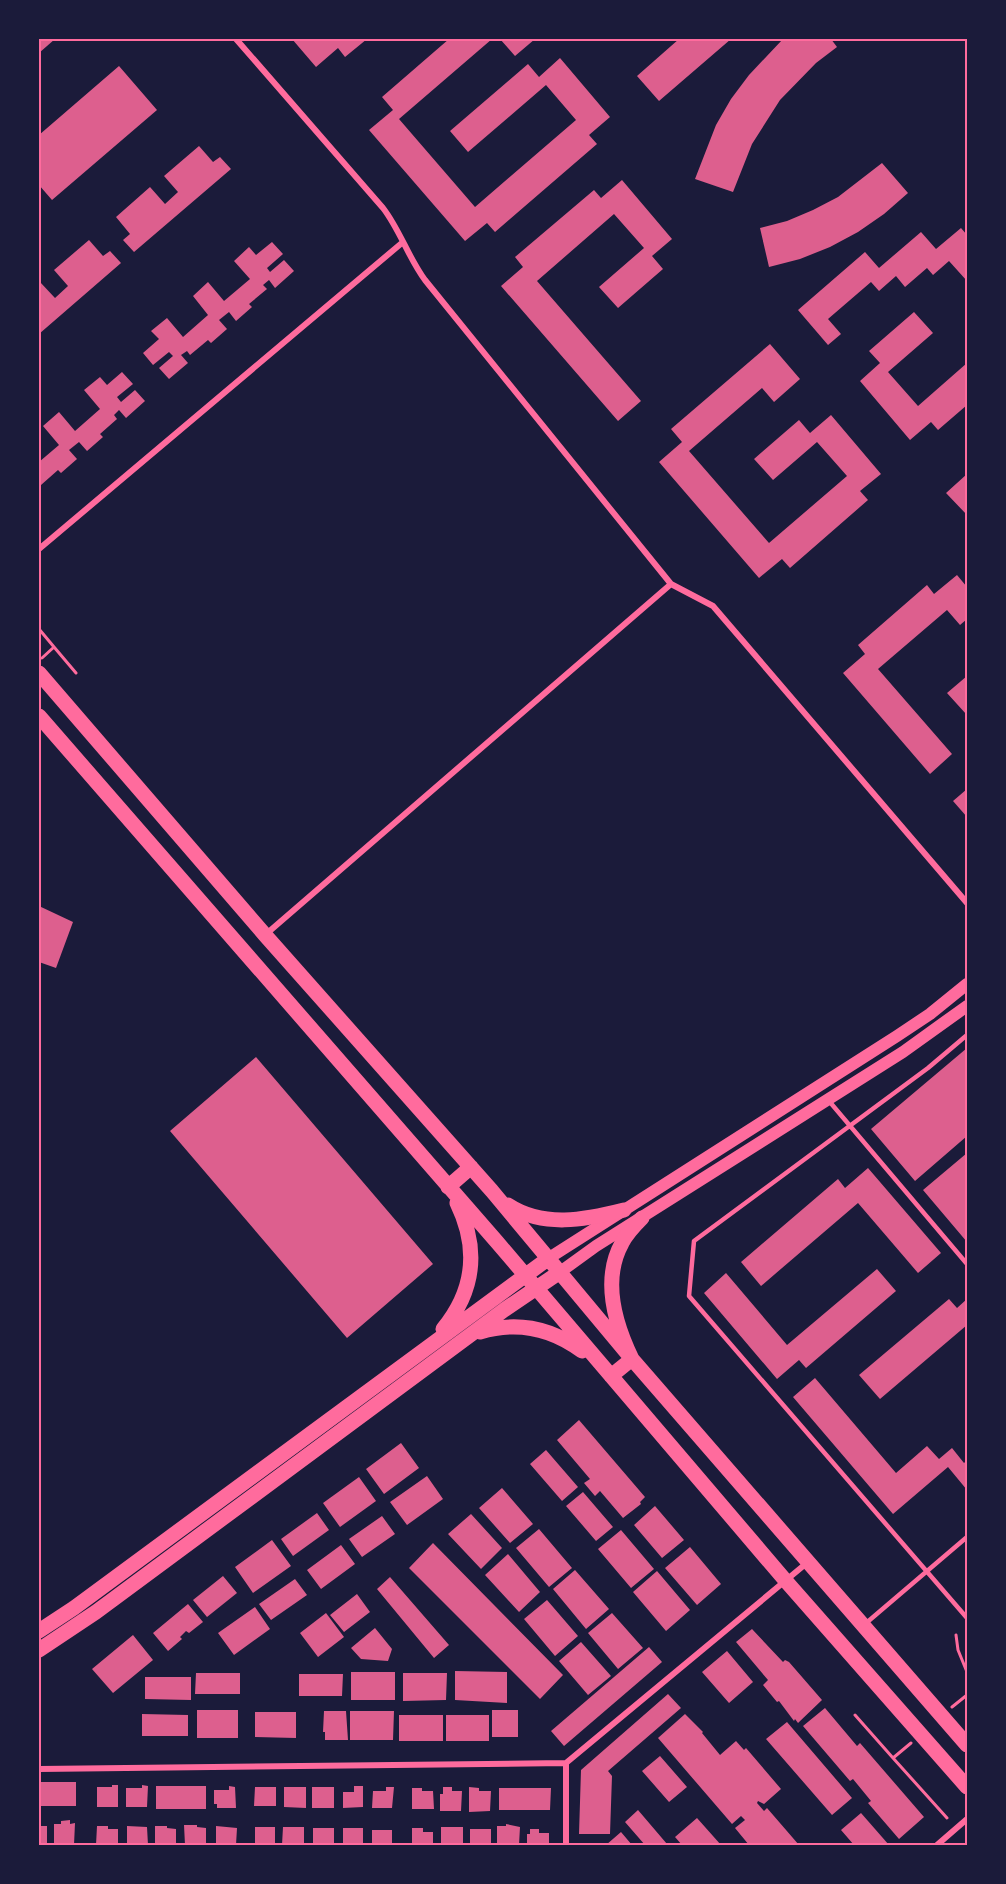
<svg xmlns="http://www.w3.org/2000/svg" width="1006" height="1884" font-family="Signika,sans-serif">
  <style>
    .building { fill: #dd5f8e }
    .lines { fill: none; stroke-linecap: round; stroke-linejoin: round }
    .path { stroke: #ff6b9d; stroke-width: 3 }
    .service { stroke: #ff6b9d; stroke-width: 4.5 }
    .minor { stroke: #ff6b9d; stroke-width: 6 }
    .secondary { stroke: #ff6b9d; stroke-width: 12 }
    .primary { stroke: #ff6b9d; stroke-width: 15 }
    .neatline { fill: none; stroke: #ff6b9d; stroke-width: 2 }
  </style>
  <rect width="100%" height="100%" fill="#1b1b3a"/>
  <path class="building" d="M39,39H55L39,53Z
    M292,39H367L345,57L338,48L316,67Z
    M449,39H492L399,119L475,207L576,120L546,85L468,152L450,131L528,64L539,77L560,58L610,117L589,135L597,144L495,232L487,223L465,241L369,130L393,110L382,97Z
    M500,39H535L515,56Z
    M679,39H731L659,101L637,76Z
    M783,39H831L837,47L816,63L780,100L752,144L733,192L695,179L716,125L731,99L749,75Z
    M119,66L157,110L52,200L39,185V135Z
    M199,146L213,162L220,157L231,169L134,252L123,240L130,234L116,217L150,187L165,204L178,192L164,176Z
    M882,163L908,193L884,214L858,232L830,247L800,259L769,267L760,228L787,221L813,210L838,197Z
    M622,180L672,239L652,256L663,269L618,308L599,287L644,248L614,214L537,281L641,401L618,421L501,286L523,267L515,257L594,190L601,198Z
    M961,228L967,235V281L949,261L933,275L927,268L905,287L896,276L879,291L871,282L828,319L841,334L828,345L798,310L865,252L879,268L921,232L936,249Z
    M89,240L103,256L110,251L121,263L39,334V283L40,282L55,298L68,286L54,270Z
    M272,242L283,254L267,268L270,272L284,260L294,271L275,288L269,280L263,285L267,289L249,304L252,307L236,321L229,312L219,320L227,329L211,343L208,340L190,355L187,351L181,355L188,363L169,379L159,368L173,356L169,352L153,365L143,353L159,339L151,331L167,318L183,337L208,315L193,296L208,282L224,301L250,279L234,261L249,247L256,255Z
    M914,312L933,333L888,372L918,406L967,363V405L938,430L931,422L910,440L860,381L880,363L869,351Z
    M770,344L800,379L774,402L762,388L689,451L769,543L847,476L817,442L773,480L754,459L799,420L810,433L831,415L881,474L860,491L868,500L790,568L782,559L759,578L659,462L682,442L671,429Z
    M122,372L133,384L117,397L121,402L135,390L145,401L126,418L119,410L114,415L117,419L100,434L103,437L87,451L79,442L69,450L77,459L61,473L58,470L41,485L39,483V462L59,445L43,426L59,412L75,431L100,409L84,390L100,377L107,385Z
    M967,474V515L946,493Z
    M957,575L967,587V619L960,625L947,610L878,669L952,754L930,774L843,673L865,654L858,645L927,585L934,594Z
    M967,676V713L966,714L947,693Z
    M967,789V817L953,801Z
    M39,906L73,922L56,968L39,962Z
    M967,1048V1136L915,1181L871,1129Z
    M256,1057L433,1264L347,1338L170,1131Z
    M967,1153V1242L923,1190Z
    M868,1168L941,1253L918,1273L858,1203L761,1286L741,1262L838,1179L845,1188Z
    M877,1269L896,1291L806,1368L799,1360L777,1379L704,1293L726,1273L787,1345Z
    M949,1299L957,1308L967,1299V1325L880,1399L859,1375Z
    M815,1378L896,1473L927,1446L939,1459L952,1448L964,1463L967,1460V1490L948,1467L893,1514L793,1397Z
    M579,1420L645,1497L640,1502L641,1504L623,1518L600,1491L595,1496L584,1483L590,1479L557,1440Z
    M401,1443L419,1468L384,1494L366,1469Z
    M546,1450L578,1487L562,1501L530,1464Z
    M427,1476L443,1499L407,1525L390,1502Z
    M359,1477L376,1501L340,1527L323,1503Z
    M502,1488L533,1524L510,1543L479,1508Z
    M583,1492L613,1527L596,1541L566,1506Z
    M655,1506L684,1540L662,1558L634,1525Z
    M317,1513L329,1530L293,1556L281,1539Z
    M471,1514L502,1548L481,1569L448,1534Z
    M382,1516L395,1534L362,1557L349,1539Z
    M539,1529L572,1568L549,1587L516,1548Z
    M621,1530L654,1569L631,1588L598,1549Z
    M272,1540L291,1566L253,1593L235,1567Z
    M433,1543L563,1675L540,1699L409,1568Z
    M341,1545L355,1564L321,1589L307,1570Z
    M690,1547L721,1584L697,1605L665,1568Z
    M508,1554L540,1592L519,1612L485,1575Z
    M575,1570L609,1609L586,1629L553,1589Z
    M657,1571L690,1610L666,1631L633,1592Z
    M223,1576L237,1593L207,1617L193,1600Z
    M390,1577L449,1645L434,1658L377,1589Z
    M295,1579L307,1595L271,1620L259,1604Z
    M357,1594L370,1612L344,1632L330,1615Z
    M547,1600L578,1636L555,1656L524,1619Z
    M188,1604L203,1622L189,1633L186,1631L180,1637L182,1639L168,1651L153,1633Z
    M255,1607L270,1629L234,1655L218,1633Z
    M326,1613L344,1637L318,1657L300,1633Z
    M612,1613L643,1648L618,1669L588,1633Z
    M375,1628L392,1649L388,1661L361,1659L351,1648Z
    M752,1629L783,1662L785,1660L789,1662L822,1700L798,1723L795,1719L794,1721L779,1701L777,1702L763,1685L768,1680L736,1642Z
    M133,1635L153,1660L113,1693L92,1669Z
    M581,1642L611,1676L588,1695L559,1661Z
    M649,1647L662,1662L564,1746L551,1731Z
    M727,1651L753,1682L729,1703L702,1672Z
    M455,1671L507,1672V1703L455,1700Z
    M351,1672H395V1700H351Z
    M196,1673H240V1694H195Z
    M403,1673H447L446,1700L403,1701Z
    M299,1674H343L342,1696H299Z
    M145,1677H191V1700L145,1699Z
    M668,1694L681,1708L608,1771L612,1776L610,1834H579L581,1770Z
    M825,1708L857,1746L860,1743L924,1817L899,1839L868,1803L871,1801L853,1779L850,1781L803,1726Z
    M197,1710H238V1738H197Z
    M492,1710H518V1737H492Z
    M324,1711H346L348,1740H325V1732H323Z
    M350,1711H394L393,1740H350Z
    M255,1712H296V1738L255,1737Z
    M142,1714L188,1715V1736H142Z
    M685,1714L703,1732L702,1733L720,1755L736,1741L744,1750L746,1748L781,1789L764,1804L758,1801L757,1803L764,1811L767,1808L799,1845H749L735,1828L745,1820L741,1816L732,1824L658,1738Z
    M399,1715H443V1741H399Z
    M446,1715H489V1741H446Z
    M787,1722L852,1798L832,1815L766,1739Z
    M660,1756L687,1787L669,1802L642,1771Z
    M39,1782H76V1806H39Z
    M112,1785H118V1807H97V1787H112Z
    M142,1785L148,1786L147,1807H126V1788H142Z
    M156,1786H206V1809H156Z
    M229,1786L235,1787L236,1808H217V1804H214V1790H229Z
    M354,1786H363V1807L343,1808V1792H354Z
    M255,1787H276V1806H254Z
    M284,1787H306V1808L284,1807Z
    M312,1787H334V1808H312Z
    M386,1787H394L392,1808H372L373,1791H386Z
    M443,1787H452V1791H462L461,1811H440V1794H443Z
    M469,1787L479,1788V1791H491L490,1811L469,1812Z
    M412,1788H422V1791H433L434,1809H412Z
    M499,1788H551L550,1810H499Z
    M638,1810L667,1844L665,1845H645L625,1822Z
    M861,1813L889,1845H854L841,1830Z
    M697,1818L721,1845H682L675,1837Z
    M70,1820V1824L75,1823L74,1845H54V1824H61V1821Z
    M506,1824L520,1827L519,1845H497V1826H506Z
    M184,1825H197V1827L206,1828V1845H185Z
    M39,1826H47V1844H39Z
    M97,1826H108V1829H118V1845H96Z
    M127,1826L147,1827L148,1845H127Z
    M155,1826H167V1828L176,1829V1845H155Z
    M216,1826L237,1828L236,1845H216Z
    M255,1827H275V1845H255Z
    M283,1827H304V1845H282Z
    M441,1827H463V1845H441Z
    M313,1828H334V1845H313Z
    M343,1828H363V1845H343Z
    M412,1828H423V1832H433V1845H412Z
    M470,1829H491V1845H470Z
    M530,1829H539V1833H549V1845H527V1834H530Z
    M372,1830H392V1845H372Z
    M621,1832L632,1845H606Z"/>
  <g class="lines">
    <path class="path" d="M39,629L54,647L42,658
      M54,647L76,673
      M956,1635L958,1650L967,1672
      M952,1707L967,1695
      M855,1715L893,1758
      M911,1743L893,1758L947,1818"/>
    <path class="service" d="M967,1035L928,1068L694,1241L689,1296L967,1618
      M829,1101L967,1264
      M865,1624L967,1537"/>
    <path class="minor" d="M236,39L383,208C400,230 408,257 425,280L671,584L713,606L967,903
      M39,549L403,242
      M265,935L671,584
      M39,1769L566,1763L808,1562
      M566,1845V1763
      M937,1845L967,1819"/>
    <path class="secondary" d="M549,1258L897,1036L930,1014L967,984
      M560,1272L596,1246L903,1052L967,1006"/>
    <path class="primary" d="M39,673L265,935L492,1191L632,1359L967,1745
      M39,716L497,1242L785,1580L967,1787
      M448,1187L471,1167
      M508,1205C543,1228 585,1220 624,1210
      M443,1329C475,1290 479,1248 457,1203
      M480,1332C517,1321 551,1328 582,1351
      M611,1376L632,1359C615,1324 602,1279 622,1243C627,1233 635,1225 642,1218
      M39,1631L74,1608L549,1258
      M39,1650L96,1612L504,1310L560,1272"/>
  </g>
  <rect width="1006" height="1884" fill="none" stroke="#1b1b3a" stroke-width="81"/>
  <rect x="40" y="40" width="926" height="1804" class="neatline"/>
</svg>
